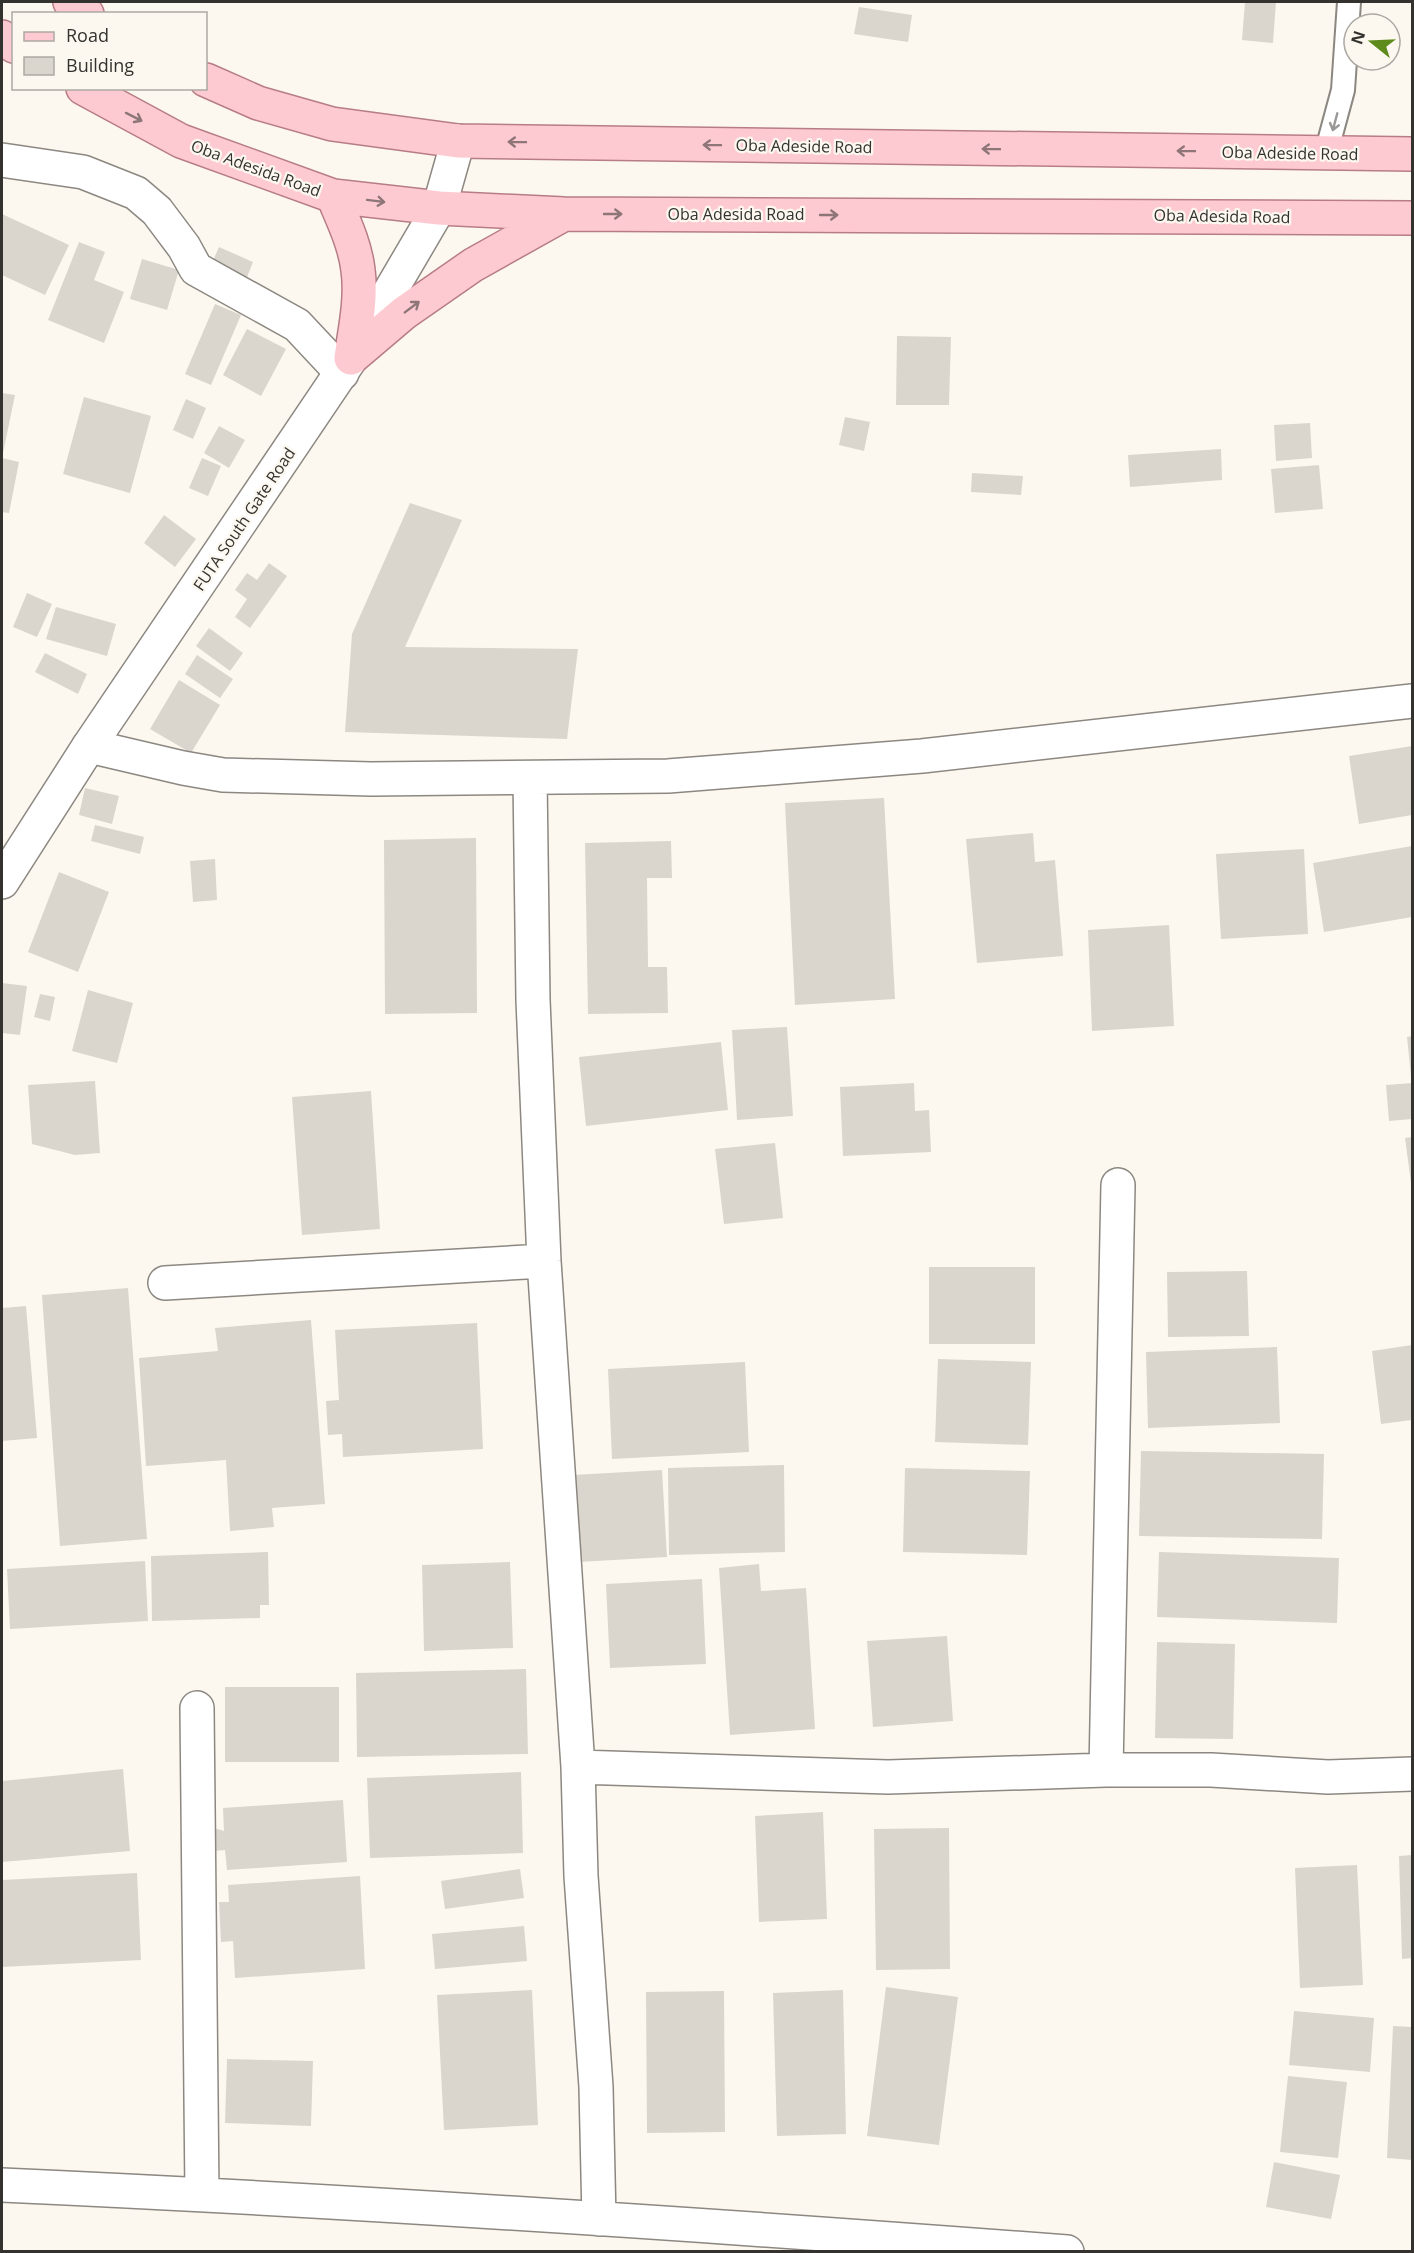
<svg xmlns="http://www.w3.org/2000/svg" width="1414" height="2253" font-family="'Open Sans',sans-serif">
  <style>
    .building { fill: #dad6ce }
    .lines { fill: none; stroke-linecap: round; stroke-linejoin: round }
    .service-casing { stroke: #8c8881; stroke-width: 26 }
    .minor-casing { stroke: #8c8881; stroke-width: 36 }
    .secondary-casing { stroke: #8c8881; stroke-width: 36 }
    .primary-casing { stroke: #b77d84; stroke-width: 36 }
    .service { stroke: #fff; stroke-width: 22 }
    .minor { stroke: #fff; stroke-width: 33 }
    .secondary { stroke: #fff; stroke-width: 33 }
    .primary { stroke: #fecad1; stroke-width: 33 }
    .oneway { stroke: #8e7678 }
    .oneway2 { stroke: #999897 }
    .labels { text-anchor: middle; stroke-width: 4.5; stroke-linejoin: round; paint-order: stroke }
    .street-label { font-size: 16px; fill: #33322f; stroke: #fcf8f0 }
  </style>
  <rect width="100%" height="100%" fill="#fcf8f0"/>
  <path class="building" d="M1245,2H1276L1273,43L1242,40Z
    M859,7L912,15L908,42L854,34Z
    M2,214L69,245L45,295L2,275Z
    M79,242L105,252L94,280L124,292L104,343L48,320Z
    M219,247L253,262L244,285L209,270Z
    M142,259L179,270L167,310L130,299Z
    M215,304L241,315L211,385L185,374Z
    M247,329L286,349L261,396L223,375Z
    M897,336L951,337L949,405H896Z
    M2,393L15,395L3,453H2Z
    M84,397L151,416L130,493L63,474Z
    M186,399L206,408L193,439L173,430Z
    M845,417L870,422L864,451L839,445Z
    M1310,423L1312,458L1276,461L1274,425Z
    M219,426L245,440L229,468L204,453Z
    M1221,449L1222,480L1130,487L1128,455Z
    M2,458L19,462L9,513L2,512Z
    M202,458L221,466L208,496L189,488Z
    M1319,465L1323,509L1275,513L1271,469Z
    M972,473L1023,476L1021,495L971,492Z
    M410,503L462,520L405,647L578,649L567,739L345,732L352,634Z
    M164,515L196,539L175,567L144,543Z
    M269,563L287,576L250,628L235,617L247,599L235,590L247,573L257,580Z
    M27,593L52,604L37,637L13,627Z
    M56,607L116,624L107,656L46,639Z
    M209,628L243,653L230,671L196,646Z
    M45,653L87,674L78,694L35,672Z
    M197,655L233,679L220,698L185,674Z
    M179,680L220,705L191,753L150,729Z
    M1412,746V815L1359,824L1349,756Z
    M85,788L119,796L112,824L79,815Z
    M884,798L895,999L795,1005L785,803Z
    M95,825L144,837L140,854L91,841Z
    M1033,833L1035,862L1055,860L1063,956L977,963L966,839Z
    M476,838L477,1013L385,1014L384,840Z
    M671,841L672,878H647L648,967H667L668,1013L588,1014L585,843Z
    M1412,846V917L1324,932L1313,863Z
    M1304,849L1308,934L1221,939L1216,854Z
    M215,859L217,900L193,902L190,861Z
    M59,872L109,892L78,972L28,952Z
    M1169,925L1174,1026L1092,1031L1088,930Z
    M2,983L27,986L20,1035L2,1033Z
    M88,990L133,1003L117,1063L72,1051Z
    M40,994L55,997L50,1021L34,1017Z
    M787,1027L793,1116L737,1120L732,1030Z
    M1412,1036V1076H1411L1407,1037Z
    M721,1042L728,1110L586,1126L579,1057Z
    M95,1081L100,1153L75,1155L32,1144L28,1085Z
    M914,1083L915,1111L929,1110L931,1152L843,1156L840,1087Z
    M1412,1083V1119L1389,1121L1386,1085Z
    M371,1091L380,1229L302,1235L292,1097Z
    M1412,1137V1183H1411L1405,1138Z
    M775,1143L783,1218L724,1224L715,1149Z
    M929,1267H1035V1344H929Z
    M1247,1271L1249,1336L1168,1337L1167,1272Z
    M128,1288L147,1539L60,1546L42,1295Z
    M26,1306L37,1438L2,1441V1308Z
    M311,1320L325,1504L272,1508L274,1527L230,1531L226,1460L146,1466L139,1358L218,1351L215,1328Z
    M477,1323L483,1449L343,1457L342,1434L328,1435L326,1401L339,1400L335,1330Z
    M1412,1345V1420L1381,1424L1372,1351Z
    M1277,1347L1280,1423L1148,1428L1146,1352Z
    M938,1359L1031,1362L1028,1445L935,1442Z
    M745,1362L749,1452L612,1459L608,1369Z
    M1141,1451L1324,1454L1322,1539L1139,1536Z
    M784,1465L785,1552L669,1555L668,1468Z
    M905,1468L1030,1471L1027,1555L903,1552Z
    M662,1470L667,1557L578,1562L573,1475Z
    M268,1552L269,1605H260V1618L152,1621L151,1556Z
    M1159,1552L1339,1558L1337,1623L1157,1617Z
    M145,1561L148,1621L10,1629L7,1569Z
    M510,1562L513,1648L424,1651L422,1565Z
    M759,1564L761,1591L806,1588L815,1729L730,1735L719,1568Z
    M702,1579L706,1664L610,1668L606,1584Z
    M947,1636L953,1721L873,1727L867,1641Z
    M1157,1642L1235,1644L1233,1739L1155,1738Z
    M526,1669L528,1754L357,1757L356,1673Z
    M225,1687H339V1762H225Z
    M123,1769L130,1851L2,1862V1781Z
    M521,1772L523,1853L370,1858L367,1778Z
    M343,1800L347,1862L227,1870L225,1850L213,1851L211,1827L224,1831L223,1808Z
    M823,1812L827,1919L759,1922L755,1816Z
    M949,1828L950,1969L876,1970L874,1829Z
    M1412,1855V1958L1402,1959L1399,1856Z
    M1357,1865L1363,1985L1300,1988L1295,1868Z
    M520,1869L524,1898L445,1909L441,1881Z
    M137,1873L141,1960L2,1967V1880Z
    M360,1876L365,1969L235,1978L233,1941L221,1942L219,1902H229L228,1885Z
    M524,1926L527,1961L435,1969L432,1934Z
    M886,1987L958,1997L939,2145L867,2136Z
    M532,1990L538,2125L444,2130L437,1995Z
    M843,1990L846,2134L777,2136L773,1993Z
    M724,1991L725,2132L647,2133L646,1992Z
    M1294,2011L1374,2018L1370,2072L1289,2065Z
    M1393,2026L1412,2027V2160L1387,2158Z
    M227,2059L313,2061L311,2126L225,2123Z
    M1288,2076L1347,2082L1338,2158L1280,2152Z
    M1274,2162L1340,2175L1331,2219L1266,2207Z"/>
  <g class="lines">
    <defs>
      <path id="service" d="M1326,153L1343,90L1349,2"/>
      <path id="minor" d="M2,160L83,172L136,193L157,211L184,247L196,269L297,325L342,373
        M89,746L183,768L223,775L371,779L668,776L922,756L1412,701
        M530,778L533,1000L544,1261L578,1767L581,1876L596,2087L599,2219
        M165,1283L544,1261
        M197,1708L202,2194
        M578,1767L888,1777L1106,1770H1211L1328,1777L1412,1774
        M1106,1770L1118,1185
        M2,2185C357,2201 712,2225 1067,2252"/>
      <path id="secondary" d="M2,882L89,746L351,358L439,208L458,141"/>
      <path id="primary" d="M70,2L87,14
        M2,37L14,46
        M206,80L258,103L332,124L458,141L1412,154
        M83,88L181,141L333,196L439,208L564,214L1412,218
        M333,196C343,220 355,244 358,270C362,299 355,330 351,358
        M351,358L404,313L473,265L564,214"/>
    </defs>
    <use href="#service" class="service-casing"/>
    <use href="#minor" class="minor-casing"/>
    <use href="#secondary" class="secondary-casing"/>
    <use href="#primary" class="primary-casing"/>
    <use href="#service" class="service"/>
    <use href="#minor" class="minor"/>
    <use href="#secondary" class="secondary"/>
    <use href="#primary" class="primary"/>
  </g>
  <defs><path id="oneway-shaft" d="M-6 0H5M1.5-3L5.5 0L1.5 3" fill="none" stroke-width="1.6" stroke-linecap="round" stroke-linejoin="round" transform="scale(1.5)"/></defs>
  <g class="oneway">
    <use href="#oneway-shaft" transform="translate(134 117) rotate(27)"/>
    <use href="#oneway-shaft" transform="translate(517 142) rotate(-179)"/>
    <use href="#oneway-shaft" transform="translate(712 145) rotate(-179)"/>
    <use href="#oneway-shaft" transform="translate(991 149) rotate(-179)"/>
    <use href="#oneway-shaft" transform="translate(1186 151) rotate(-179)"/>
    <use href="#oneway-shaft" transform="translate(376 201) rotate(7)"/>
    <use href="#oneway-shaft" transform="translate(613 214)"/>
    <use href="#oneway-shaft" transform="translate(829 215)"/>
    <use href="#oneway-shaft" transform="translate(412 307) rotate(-37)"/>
  </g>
  <use class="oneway2" href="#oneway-shaft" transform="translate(1335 122) rotate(105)"/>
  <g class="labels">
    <g class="street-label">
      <text transform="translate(804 146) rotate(1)" y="6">Oba Adeside Road</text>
      <text transform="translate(1290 153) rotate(1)" y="6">Oba Adeside Road</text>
      <text transform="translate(256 168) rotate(20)" y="6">Oba Adesida Road</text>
      <text x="736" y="220">Oba Adesida Road</text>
      <text transform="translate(1222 216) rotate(1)" y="6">Oba Adesida Road</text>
      <text transform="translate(244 519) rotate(-56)" y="6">FUTA South Gate Road</text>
    </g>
  </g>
  <rect width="1414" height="2253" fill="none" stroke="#33322f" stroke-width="6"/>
  <rect x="12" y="12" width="195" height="78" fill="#fcf8f0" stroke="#aca9a3" stroke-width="1.5"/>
  <rect x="24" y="32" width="30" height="9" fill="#fecad1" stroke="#aca9a3" stroke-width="1.5"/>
  <text x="66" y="42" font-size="18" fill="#33322f">Road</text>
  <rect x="24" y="57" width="30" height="18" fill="#dad6ce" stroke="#aca9a3" stroke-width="1.5"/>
  <text x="66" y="72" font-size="18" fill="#33322f">Building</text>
  <g transform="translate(1372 42) rotate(288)"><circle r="28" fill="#fcf8f0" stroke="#aca9a3" stroke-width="1.5"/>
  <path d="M0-4.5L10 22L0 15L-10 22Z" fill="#5e8b1c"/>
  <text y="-9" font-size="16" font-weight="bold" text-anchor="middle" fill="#33322f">N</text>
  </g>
</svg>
